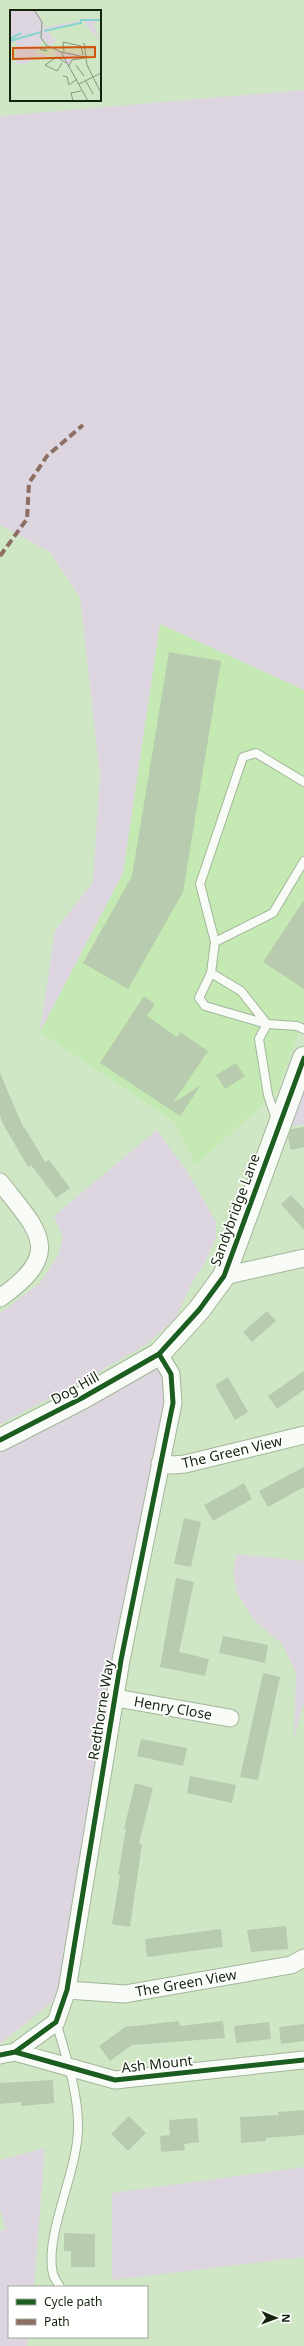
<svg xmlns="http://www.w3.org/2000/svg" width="304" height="2346" font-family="'Noto Sans',sans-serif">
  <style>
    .built { fill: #c4e9b3 }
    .green { fill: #ddd5df }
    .building { fill: #b8cbaf }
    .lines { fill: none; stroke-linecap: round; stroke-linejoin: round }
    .lane-casing { stroke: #a3b69b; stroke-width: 10 }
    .street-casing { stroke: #a3b69b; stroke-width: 19 }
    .secondary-casing { stroke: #a3b69b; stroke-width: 24 }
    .lane { stroke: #f8fbf6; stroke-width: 8 }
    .street { stroke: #f8fbf6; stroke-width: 17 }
    .secondary { stroke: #f8fbf6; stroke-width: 22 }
    .quiet { stroke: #8d6e63; stroke-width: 4; stroke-dasharray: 8 4; stroke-linecap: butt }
    .cycleway-casing { stroke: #fff; stroke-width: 8 }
    .cycleway { stroke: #1b5e20; stroke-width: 5 }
    .labels { text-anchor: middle; stroke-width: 3.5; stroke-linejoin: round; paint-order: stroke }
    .street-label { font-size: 14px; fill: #15250d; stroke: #fff }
    .inset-river { fill: none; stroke: #86d6cd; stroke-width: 2 }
    .inset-road { fill: none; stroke: #85997b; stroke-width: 1 }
    .view { fill: #d3540c; fill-opacity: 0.15; stroke: #d3540c; stroke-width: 2 }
    .inset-edge { fill: none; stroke: #15250d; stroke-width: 2 }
  </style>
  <rect width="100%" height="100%" fill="#d0e7c5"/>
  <path class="built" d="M160,624L304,690V1018L277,1091L196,1165L174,1122L40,1032L123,873Z"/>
  <path class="green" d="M304,90V690L160,624L123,873L40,1032L55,931L93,882L100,776L80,597L50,552L0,525V116Z
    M304,1078V1124L284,1128Z
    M157,1130L188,1173L216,1222V1238L205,1262L191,1285L175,1319L147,1344L85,1380L0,1424V1313L40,1283L58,1256L63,1238L54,1216Z
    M159,1354L171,1374L67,1990L0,2044V1440Z
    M236,1554L304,1561V1703L294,1738L296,1673L282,1644L254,1620L238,1595L233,1573Z
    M45,2148L34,2287H9V2337H28L27,2346H0V2231L6,2229L0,2210V2160Z
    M304,2167V2257L112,2280V2193Z"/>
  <path class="building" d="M169,652L221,661L183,892L128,989L83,963L132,876Z
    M304,900V989L263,962Z
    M144,996L155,1004L147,1016L177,1037L180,1032L208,1051L173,1103L201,1085L180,1116L100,1063Z
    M236,1063L245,1076L225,1089L216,1075Z
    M0,1073L24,1129L25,1128L45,1162L49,1160L70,1188L56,1198L31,1165L28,1167L2,1122L0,1116Z
    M304,1127V1147L291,1150L288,1138L291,1129Z
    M291,1195L304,1209V1230L281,1204Z
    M267,1311L276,1321L252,1342L243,1332Z
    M304,1371V1390L277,1409L268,1396Z
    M228,1377L248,1412L235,1420L215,1385Z
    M304,1467V1487L268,1507L259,1491Z
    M244,1483L252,1499L213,1521L204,1505Z
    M184,1518L201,1522L191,1567L174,1564Z
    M176,1578L194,1582L179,1652L209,1659L205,1676L160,1667Z
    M223,1636L268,1645L265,1663L219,1653Z
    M263,1673L280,1677L258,1780L240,1777Z
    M141,1739L187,1748L183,1766L137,1756Z
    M190,1776L236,1785L232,1803L187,1793Z
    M135,1783L153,1788L139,1843L142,1844L130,1927L112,1924L120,1875H118L126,1829H124Z
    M286,1926L288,1949L251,1952L247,1930Z
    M221,1929L223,1947L147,1957L145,1939Z
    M179,2021L180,2026L223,2021L225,2038L132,2045L110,2061L99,2046L125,2027Z
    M269,2022L271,2039L236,2043L234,2026Z
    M304,2024V2041L281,2044L279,2027Z
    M53,2080L54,2103L21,2106V2102L0,2104V2083Z
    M304,2110V2135L266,2138V2141L241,2143L240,2117L278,2115V2112Z
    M129,2116L146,2133L128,2151L111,2134Z
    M197,2118L199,2142L184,2144L185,2150L161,2152L160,2136L170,2135L169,2120Z
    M64,2233L95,2234V2267H71V2251H64Z"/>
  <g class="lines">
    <defs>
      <path id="lane" d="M215,942L273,913L304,861
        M211,973L241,991L267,1024
        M267,1024L205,1006L199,998L211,973L215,942L200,884L243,757L256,753L304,782
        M276,1119L268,1095L259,1039L267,1024L297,1026L304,1029
        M56,2022C66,2056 79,2094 78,2130C77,2173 44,2236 53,2274C54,2278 58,2283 60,2287"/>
      <path id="street" d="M0,1182C39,1232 65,1252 0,1298
        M224,1276L304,1258
        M160,1463L172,1465L185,1464L304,1435
        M116,1698L230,1718
        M67,1990L125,1994L291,1965L304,1958
        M15,2052L115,2080L304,2060
        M0,2055L15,2052L56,2022L67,1990L121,1660L173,1403L171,1374L159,1354"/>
      <path id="secondary" d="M0,1440L82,1398L159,1354L199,1310L224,1276L304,1058"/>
    </defs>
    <use href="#lane" class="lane-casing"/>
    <use href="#street" class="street-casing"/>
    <use href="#secondary" class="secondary-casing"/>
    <use href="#lane" class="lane"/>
    <use href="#street" class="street"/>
    <use href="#secondary" class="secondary"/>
    <path class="quiet" d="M0,556L27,519L29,483L47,456L83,425"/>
    <defs>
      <path id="cycleway" d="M0,1440L82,1398L159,1354L199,1310L224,1276L304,1058
        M15,2052L115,2080L304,2060
        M0,2055L15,2052L56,2022L67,1990L121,1660L173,1403L171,1374L159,1354"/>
    </defs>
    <use href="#cycleway" class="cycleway-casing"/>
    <use href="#cycleway" class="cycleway"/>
  </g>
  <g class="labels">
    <g class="street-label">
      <text transform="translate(235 1210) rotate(-70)" y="5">Sandybridge Lane</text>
      <text transform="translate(75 1388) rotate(-29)" y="5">Dog Hill</text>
      <text transform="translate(232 1452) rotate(-13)" y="5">The Green View</text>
      <text transform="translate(173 1708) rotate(10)" y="5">Henry Close</text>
      <text transform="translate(101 1710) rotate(-81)" y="5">Redthorne Way</text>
      <text transform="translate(186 1983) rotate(-10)" y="5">The Green View</text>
      <text transform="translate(157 2064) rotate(-6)" y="5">Ash Mount</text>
    </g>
  </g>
  <g transform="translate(10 10)">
    <rect width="91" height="91" fill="#d0e7c5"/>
    <path d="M0,0H27L35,17L70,11L71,13L39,21L42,28L48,29L42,34L43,38L31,28L32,32L25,43L34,44L39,47L24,46L19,53L6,54V31L0,34ZM64,0L72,9L77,8L91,9L84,11L91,15L83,13L91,33ZM46,40L73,45L75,48L62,50L58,57L55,51L43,43Z" fill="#ddd5df"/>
    <path class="inset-river" d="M34,21L71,13V10H91M0,29L11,23M0,31L31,22"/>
    <path class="inset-road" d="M24,0L32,12L31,28L36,35L51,42L75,47M74,33L77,55L91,83M36,41L30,39L32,37L37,41M51,42L78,91M54,42L53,32L71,36L73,45M52,53L47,61L35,55L47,47L56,53M66,55L74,66M58,57L62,50L75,48M53,66L57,67L59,75L67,69M76,71L83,84M69,74L91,63M63,91L61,83L71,81"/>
    <path class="view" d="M85,37V47L3,49V38Z"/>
    <rect width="91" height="91" class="inset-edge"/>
  </g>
  <rect x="8" y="2286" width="140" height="52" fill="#ffffff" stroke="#a1a89e"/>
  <rect x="16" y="2299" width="20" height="6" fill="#1b5e20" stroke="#a1a89e"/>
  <text x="44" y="2306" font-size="12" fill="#15250d">Cycle path</text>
  <rect x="16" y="2319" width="20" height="6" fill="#8d6e63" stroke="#a1a89e"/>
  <text x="44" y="2326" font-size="12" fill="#15250d">Path</text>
  <g transform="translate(276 2318) rotate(91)" stroke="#ffffff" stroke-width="3" paint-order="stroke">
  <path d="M0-3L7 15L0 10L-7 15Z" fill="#15250d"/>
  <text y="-6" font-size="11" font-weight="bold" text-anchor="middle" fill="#15250d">N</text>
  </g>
</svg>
